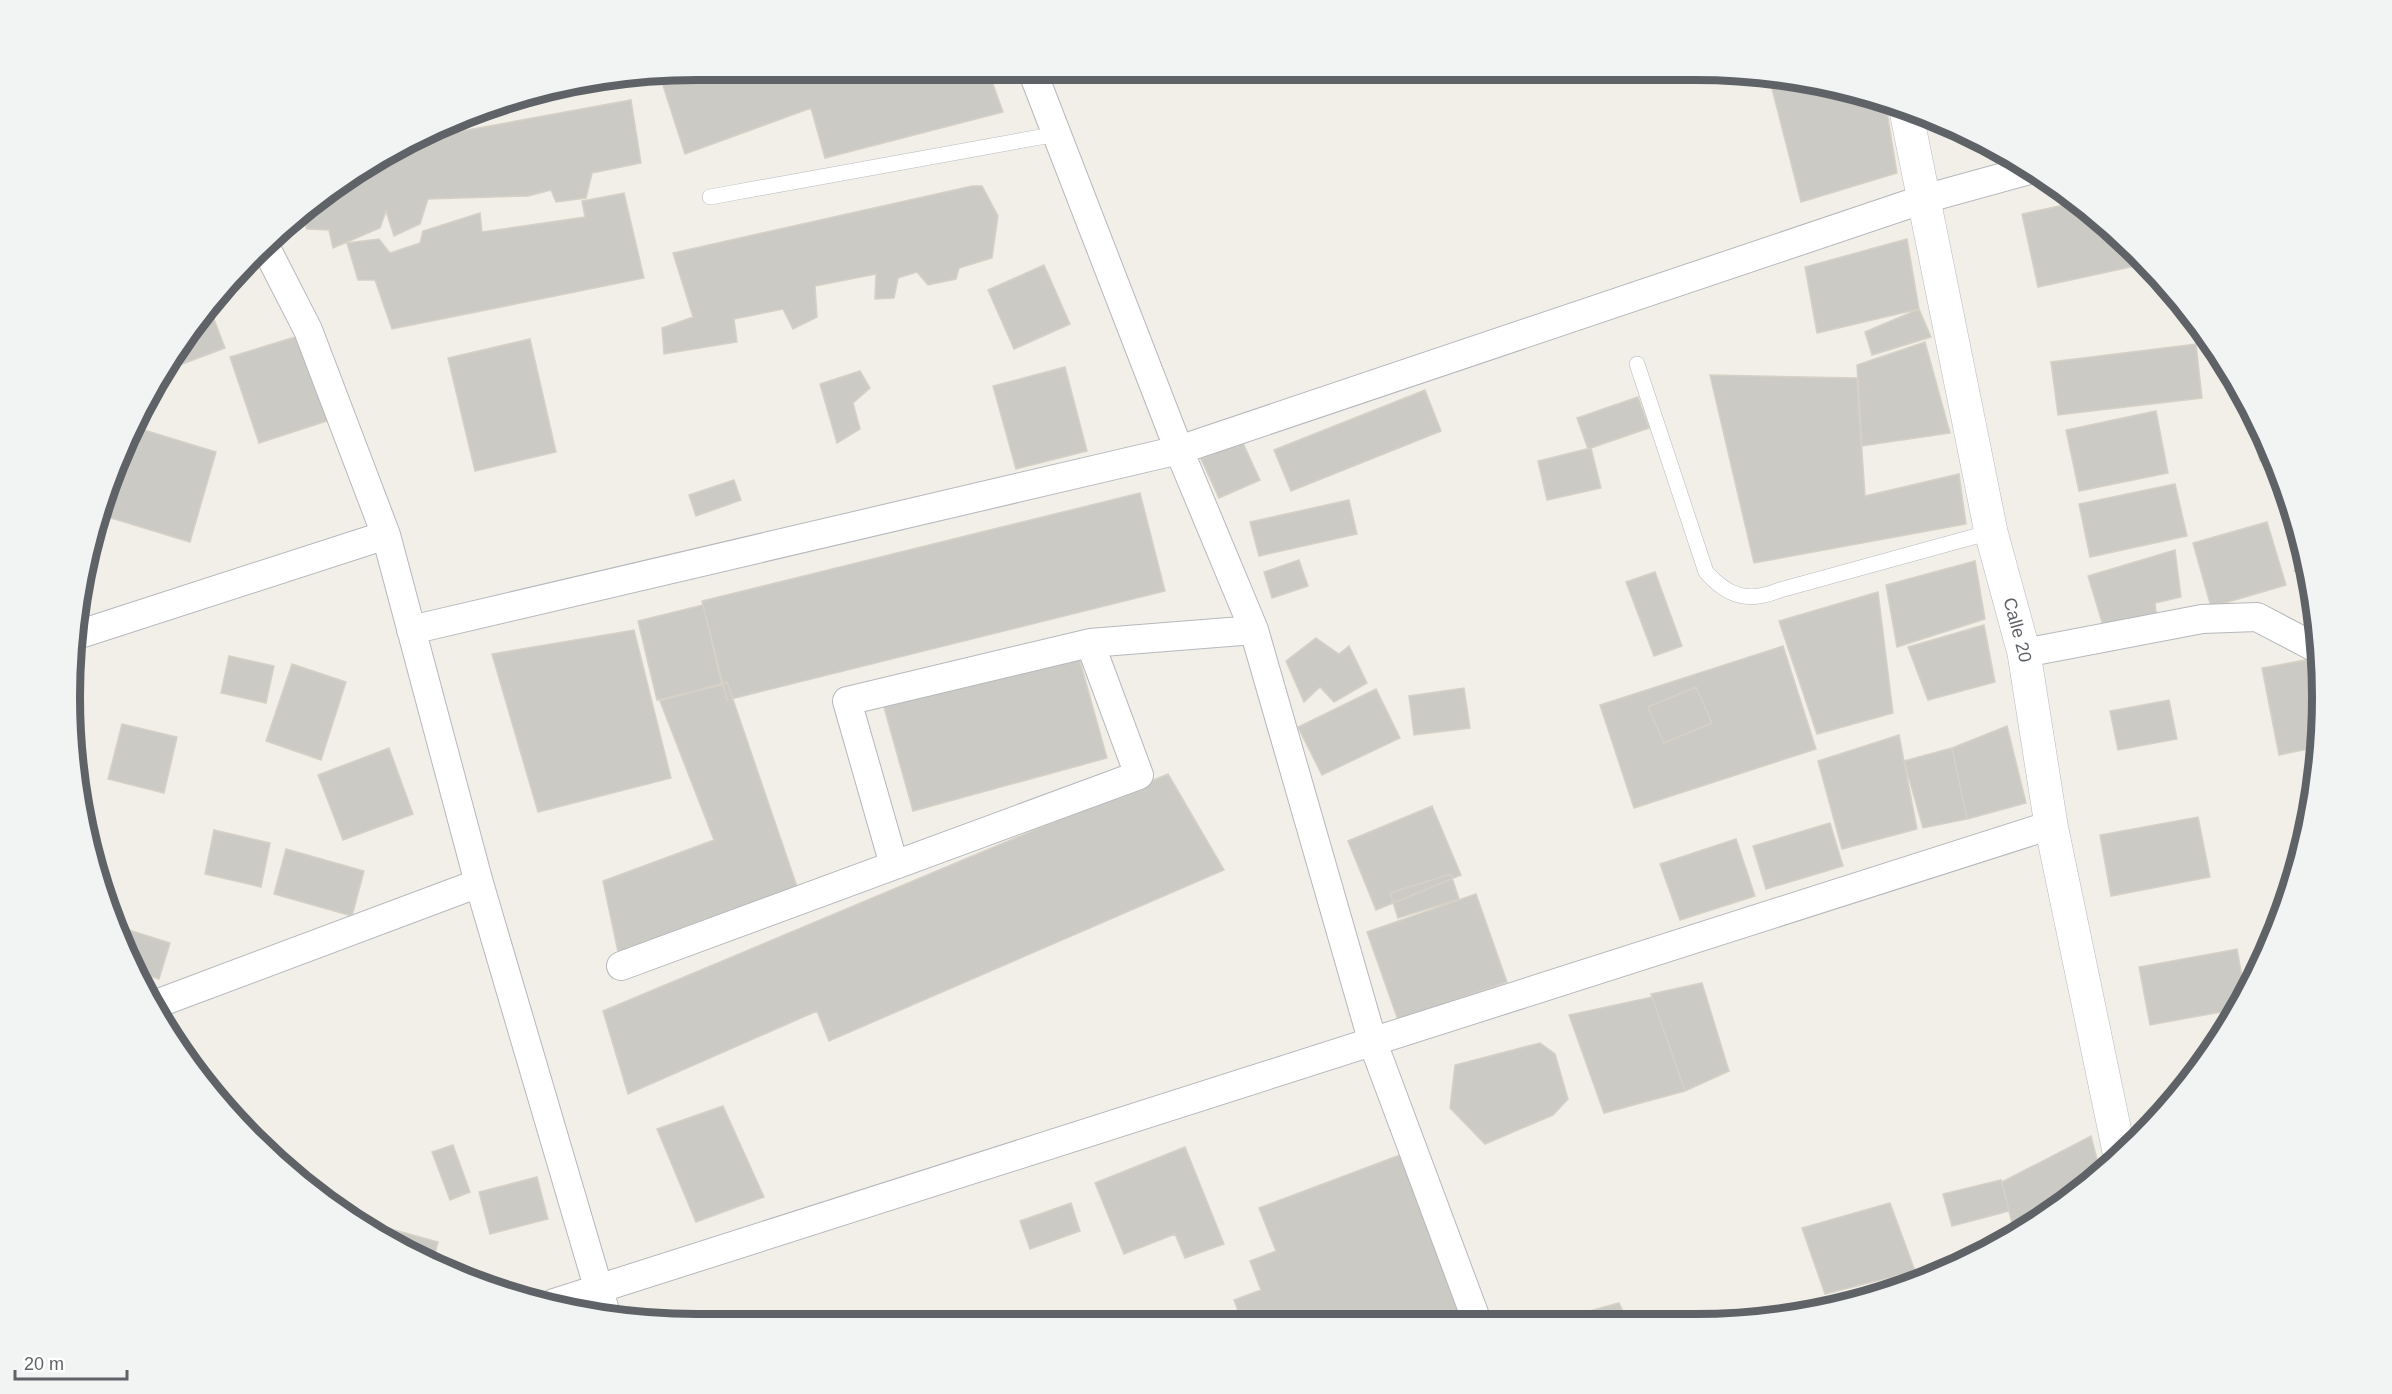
<svg xmlns="http://www.w3.org/2000/svg" width="2392" height="1394" font-family="Helvetica,sans-serif">
  <style>
    .building { fill: #cccac5; stroke: #d6d1c6; stroke-width: 1.5 }
    .lines { fill: none; stroke-linecap: round; stroke-linejoin: round }
    .lane-casing { stroke: #b5b8bc; stroke-width: 16 }
    .street-casing { stroke: #b5b8bc; stroke-width: 30 }
    .secondary-casing { stroke: #b6babf; stroke-width: 34 }
    .lane { stroke: #fff; stroke-width: 15 }
    .street { stroke: #fff; stroke-width: 28 }
    .secondary { stroke: #fff; stroke-width: 33 }
    .labels { text-anchor: middle; stroke-width: 6; stroke-linejoin: round; paint-order: stroke }
    .street-label { font-size: 18px; fill: #5f6368; stroke: #fff }
    .rim { fill: none; stroke: #5f6368; stroke-width: 8 }
  </style>
  <rect width="100%" height="100%" fill="#f1efe8"/>
  <path class="building" d="M989,73L1003,112L825,158L811,108L685,154L660,76Z
    M1769,77L1885,100L1897,173L1801,202Z
    M631,100L641,163L592,173L586,198L556,202L551,190L528,196L428,199L420,224L394,236L386,211L380,228L333,248L329,230L307,229L301,211L315,199L407,141Z
    M972,186H982L998,216L992,258L959,268L956,279L928,285L917,272L898,278L894,298L875,299L876,274L815,286L817,317L793,329L783,309L734,319L737,342L664,354L662,328L693,317L673,253Z
    M624,193L644,278L392,329L375,280H358L347,243L379,239L390,253L420,243L423,231L480,213L482,232L585,217L582,201Z
    M2078,202L2137,251L2140,265L2038,287L2022,214Z
    M1907,239L1919,309L1817,333L1805,267Z
    M1044,265L1070,324L1014,349L988,290Z
    M209,306L225,348L161,372L175,348Z
    M1919,309L1931,337L1872,355L1865,332Z
    M305,334L333,419L259,443L230,357Z
    M530,339L556,452L475,471L448,358Z
    M1925,342L1950,433L1862,446L1857,365Z
    M2196,344L2202,398L2058,415L2051,362Z
    M1065,367L1087,451L1016,469L993,386Z
    M860,371L870,388L853,403L860,429L837,443L820,384Z
    M1710,375L1857,378L1865,496L1959,474L1966,524L1754,563Z
    M1425,390L1441,431L1291,491L1274,450Z
    M1638,397L1649,428L1588,449L1577,418Z
    M2244,398L2275,456V457L2260,461Z
    M2156,411L2168,473L2079,491L2066,430Z
    M131,426L216,452L190,542L98,514Z
    M1242,441L1260,480L1219,498L1201,459Z
    M1591,448L1601,488L1547,500L1538,461Z
    M734,480L741,500L696,516L689,495Z
    M2175,484L2187,536L2090,557L2079,504Z
    M1140,493L1165,591L727,700L702,601Z
    M1349,500L1357,534L1259,556L1250,522Z
    M2267,522L2286,585L2211,607L2193,543Z
    M2302,547L2311,574V577L2294,571Z
    M2175,550L2181,597L2155,603L2157,619L2105,632L2088,576Z
    M1299,560L1308,586L1272,598L1264,572Z
    M1975,561L1985,619L1897,647L1886,585Z
    M1655,572L1682,646L1654,656L1626,582Z
    M1878,592L1893,713L1817,734L1779,621Z
    M703,605L722,685L657,700L638,621Z
    M1984,625L1995,682L1928,700L1908,647Z
    M634,630L671,778L538,812L492,654Z
    M1316,638L1339,654L1349,646L1367,683L1334,702L1320,687L1304,702L1286,661Z
    M1783,646L1816,749L1634,808L1600,705Z
    M1076,647L1107,758L913,811L882,700Z
    M229,656L274,666L266,703L221,693Z
    M2317,658L2323,697L2318,747L2279,755L2262,668Z
    M292,664L346,682L321,760L266,741Z
    M727,682L803,904L621,966L603,881L714,840L660,701Z
    M1696,687L1712,723L1664,743L1648,707Z
    M1464,688L1470,728L1414,735L1409,696Z
    M1376,689L1400,738L1322,775L1298,727Z
    M2169,700L2177,739L2118,750L2110,711Z
    M122,724L177,737L164,793L108,779Z
    M2007,726L2026,803L1967,819L1952,748Z
    M1899,735L1917,829L1842,849L1818,761Z
    M389,748L413,814L343,840L318,775Z
    M1952,748L1967,819L1923,828L1904,761Z
    M1168,774L1224,870L829,1041L817,1011L628,1094L603,1011Z
    M1432,806L1461,875L1376,910L1348,841Z
    M2198,817L2210,877L2111,896L2100,835Z
    M1830,823L1843,866L1766,889L1753,846Z
    M214,830L270,843L261,887L205,874Z
    M1736,839L1755,896L1680,920L1660,864Z
    M286,849L364,871L352,916L274,894Z
    M1451,874L1459,899L1398,918L1390,893Z
    M1476,894L1507,982L1398,1020L1367,932Z
    M113,925L170,943L159,979L137,972L117,937Z
    M2237,949L2245,994L2237,1009L2150,1025L2139,967Z
    M1702,983L1729,1071L1685,1091L1651,994Z
    M1652,997L1685,1091L1604,1113L1569,1015Z
    M1540,1043L1555,1054L1568,1099L1553,1115L1485,1144L1450,1108L1455,1065Z
    M2204,1062L2193,1075L2190,1067Z
    M723,1106L764,1197L696,1222L657,1129Z
    M2091,1136L2100,1171L2015,1236L2002,1182Z
    M453,1145L470,1192L450,1200L432,1152Z
    M1185,1147L1224,1244L1185,1258L1175,1234L1124,1254L1095,1183Z
    M1400,1155L1464,1324H1243L1234,1300L1261,1290L1250,1261L1276,1251L1259,1208Z
    M537,1177L548,1219L490,1234L479,1192Z
    M2001,1180L2009,1211L1952,1226L1943,1194Z
    M1071,1203L1080,1231L1030,1249L1020,1221Z
    M1890,1203L1915,1271L1825,1294L1802,1228Z
    M344,1216L438,1242L433,1261L348,1219Z
    M1619,1303L1629,1324H1553V1321Z
    M1094,1312L1098,1324H1056Z
    M773,1315L776,1324H746Z"/>
  <g class="lines">
    <defs>
      <path id="lane" d="M710,197L1057,134
        M1637,364L1706,572C1728,597 1749,603 1780,590L1991,532"/>
      <path id="street" d="M1033,73L1179,450L1254,630L1373,1043L1478,1324
        M264,244L308,330L386,535L479,883L606,1314
        M411,630L1179,450L1924,199L2033,169
        M74,636L386,535
        M2024,653L2202,619L2257,617L2318,649
        M894,865L847,701L1090,643L1254,630
        M621,966L1139,775L1090,643
        M156,1004L479,883
        M554,1303L2051,825"/>
      <g id="secondary">
        <path id="s1" d="M1905,106L1991,532L2024,653L2051,825L2120,1156"/>
      </g>
    </defs>
    <use href="#lane" class="lane-casing"/>
    <use href="#street" class="street-casing"/>
    <use href="#secondary" class="secondary-casing"/>
    <use href="#lane" class="lane"/>
    <use href="#street" class="street"/>
    <use href="#secondary" class="secondary"/>
  </g>
  <g class="labels">
    <g class="street-label">
      <text dy="6" stroke="none"><textPath href="#s1" startOffset="536">Calle 20</textPath></text>
    </g>
  </g>
  <path d="M0 0H2392V1394H0ZM697 80H1695A617 617 0 0 1 2312 697V697A617 617 0 0 1 1695 1314H697A617 617 0 0 1 80 697V697A617 617 0 0 1 697 80Z" fill="#f2f3f3" fill-rule="evenodd"/>
  <path class="rim" d="M697 80H1695A617 617 0 0 1 2312 697V697A617 617 0 0 1 1695 1314H697A617 617 0 0 1 80 697V697A617 617 0 0 1 697 80Z"/>
  <path d="M15 1370v9h112v-9" fill="none" stroke="#5f6368" stroke-width="3"/>
  <text x="24" y="1370" font-size="18" fill="#5f6368" stroke="#ffffff" stroke-width="4.5" paint-order="stroke">20 m</text>
</svg>
